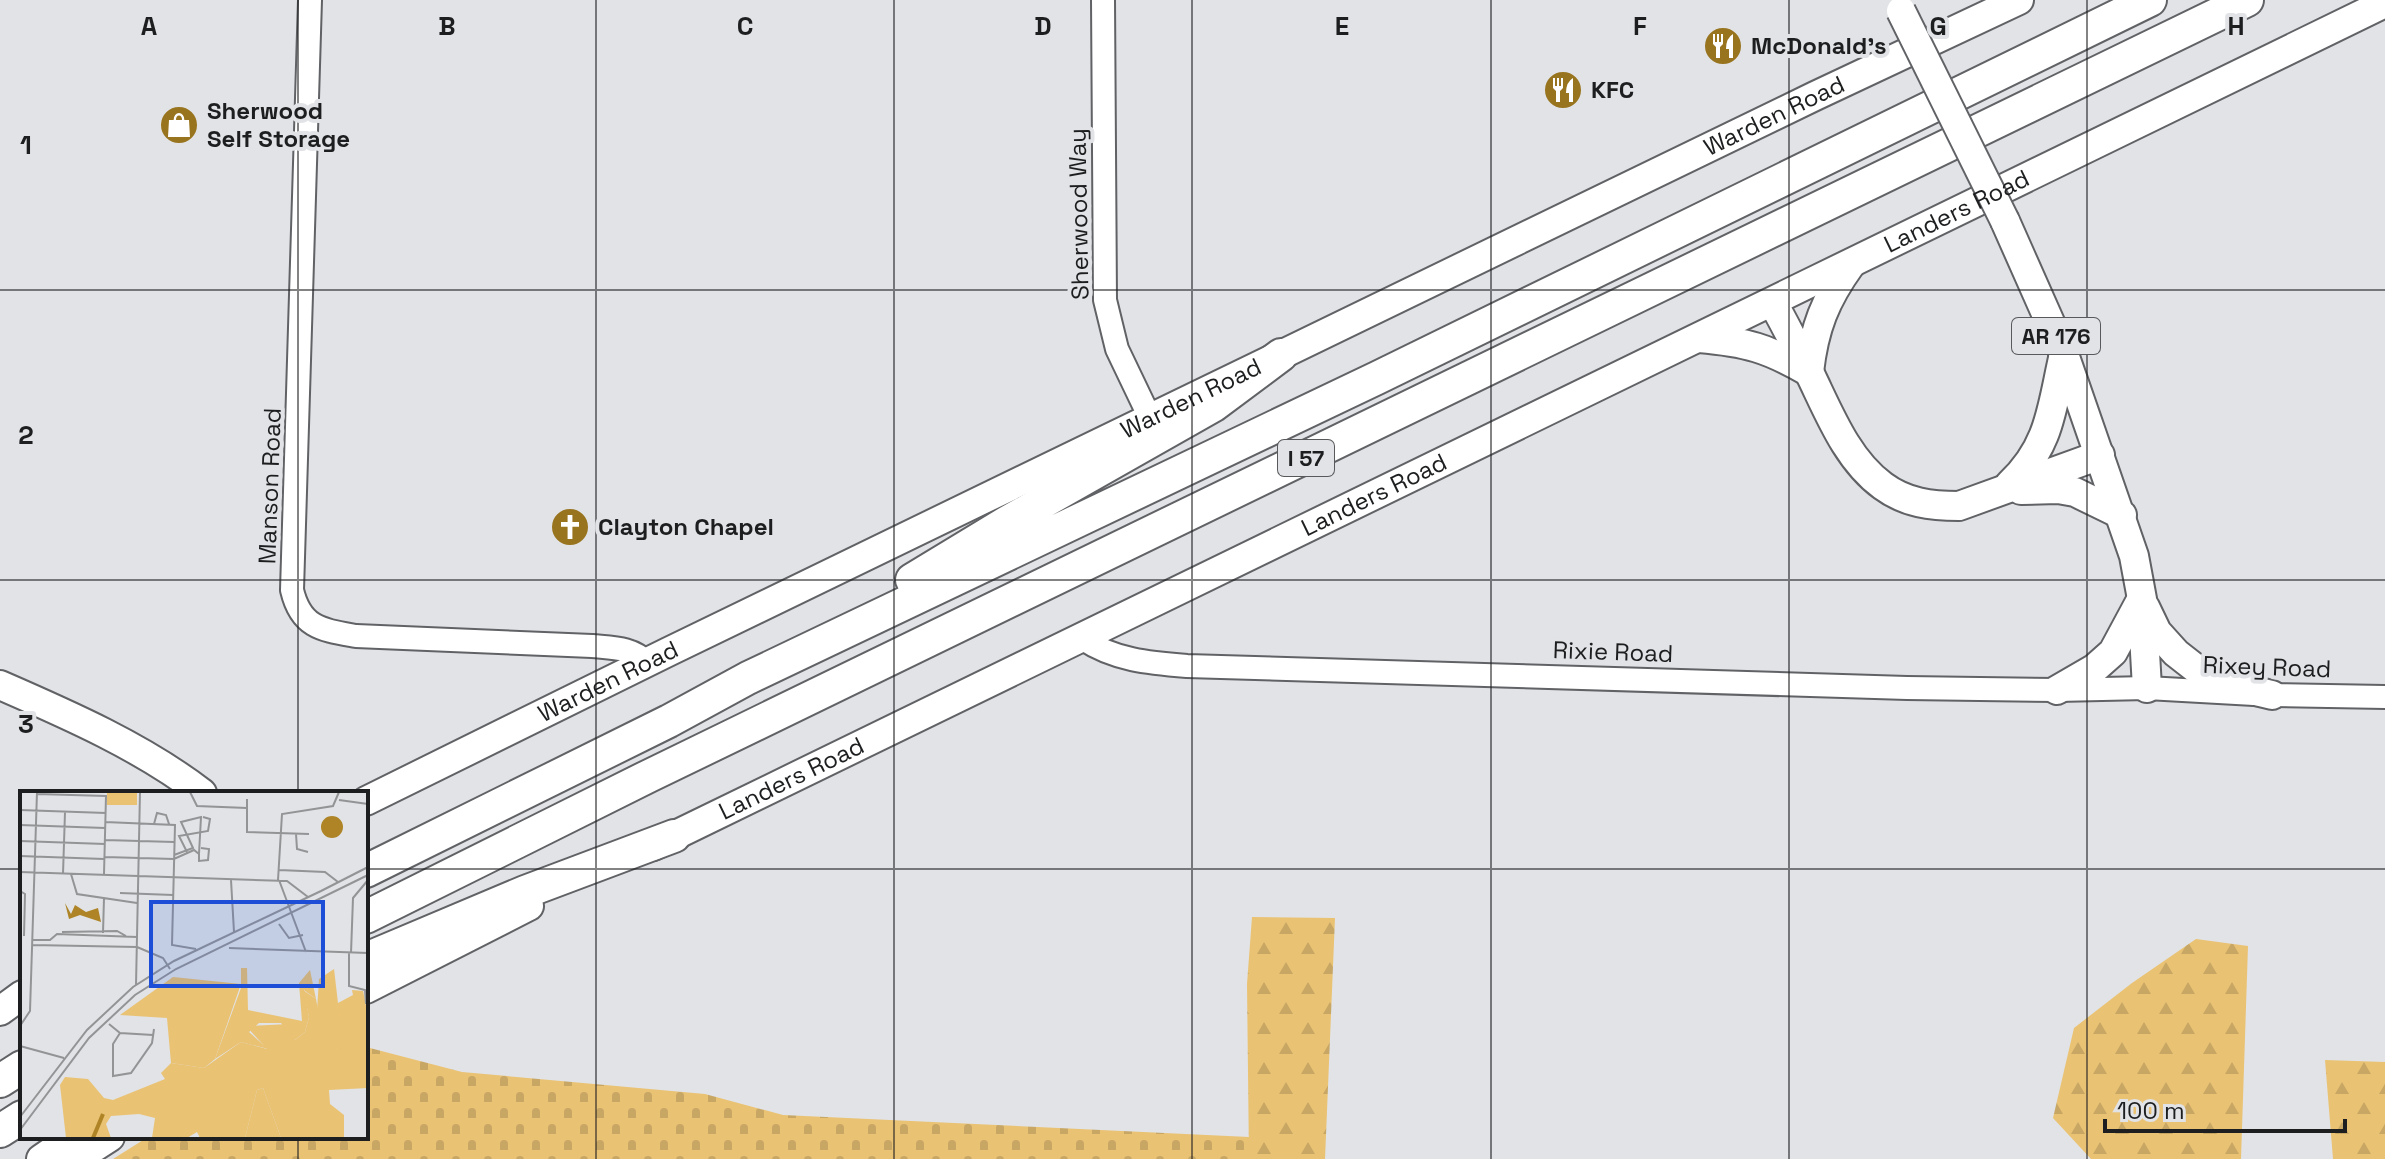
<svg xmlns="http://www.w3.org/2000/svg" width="2385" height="1159" font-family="'Space Grotesk',sans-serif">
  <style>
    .forest { fill: url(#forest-firs) }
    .cemetery { fill: url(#cemetery-stones) }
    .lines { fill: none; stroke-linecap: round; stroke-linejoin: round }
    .minor-casing { stroke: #606265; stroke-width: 26 }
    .major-casing { stroke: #606265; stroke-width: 32 }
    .highway-casing { stroke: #606265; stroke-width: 36 }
    .minor { stroke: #fff; stroke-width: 22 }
    .major { stroke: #fff; stroke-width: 28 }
    .highway { stroke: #fff; stroke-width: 32 }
    .major-bridge-casing { stroke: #606265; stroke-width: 32; stroke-linecap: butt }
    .major-bridge { stroke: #fff; stroke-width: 28 }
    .grid { fill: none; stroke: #1d1e1f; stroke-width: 2; stroke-opacity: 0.55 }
    .labels { text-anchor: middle; stroke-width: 8; stroke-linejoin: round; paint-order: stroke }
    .shield { fill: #e1e3e6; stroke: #58595b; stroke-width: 2 }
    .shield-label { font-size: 22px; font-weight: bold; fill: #1d1e1f }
    .poi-label { font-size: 24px; font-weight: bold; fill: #1d1e1f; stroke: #e1e3e6; text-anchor: start }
    .street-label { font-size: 24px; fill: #1d1e1f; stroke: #e1e3e6 }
    .inset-river { fill: none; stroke: #ae8426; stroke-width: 4 }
    .inset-road { fill: none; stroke: #939496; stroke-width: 2 }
    .view { fill: #1d4ed8; fill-opacity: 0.15; stroke: #1d4ed8; stroke-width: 4 }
    .inset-edge { fill: none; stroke: #1d1e1f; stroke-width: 4 }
    .grid-label { font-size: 26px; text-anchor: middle; font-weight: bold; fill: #1d1e1f; stroke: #e1e3e6; stroke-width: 8; stroke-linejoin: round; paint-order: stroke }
  </style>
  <defs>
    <pattern id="forest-firs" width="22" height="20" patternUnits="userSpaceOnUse" patternTransform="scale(2)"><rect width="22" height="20" fill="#eac273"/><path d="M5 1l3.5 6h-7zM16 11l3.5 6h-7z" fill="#c8a663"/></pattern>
    <pattern id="cemetery-stones" width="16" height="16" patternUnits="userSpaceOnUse" patternTransform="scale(2)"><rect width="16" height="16" fill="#eac273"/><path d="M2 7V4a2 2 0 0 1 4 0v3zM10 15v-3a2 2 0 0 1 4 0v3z" fill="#c8a663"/></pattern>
  </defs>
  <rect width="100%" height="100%" fill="#e1e3e6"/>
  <path class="forest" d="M1252,917L1335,918L1325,1159H1249L1247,984Z
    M2196,939L2248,946L2241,1159H2091L2053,1118L2074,1028L2132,983Z
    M2325,1060L2385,1062V1159H2333Z"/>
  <path class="cemetery" d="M366,1047L462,1072L705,1094L783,1115L1249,1137V1159H113L148,1137H366Z"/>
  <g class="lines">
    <defs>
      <path id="minor" d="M310,0L292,590C301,628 322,630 356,636L592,646C612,648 633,647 647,663
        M1103,0L1105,300L1117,349L1150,418
        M1083,639C1114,660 1149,663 1187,666L1907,688L2057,690L2147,688L2272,695L2385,697"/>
      <g id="major">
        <path d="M2005,221L2064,354L2134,556L2142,599L2147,688"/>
        <path d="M1773,303C1786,326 1798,350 1810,374C1829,413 1847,460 1883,486C1906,503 1931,506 1959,506L2100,455"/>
        <path d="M1699,338C1746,342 1768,348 1809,372C1814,328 1825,300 1851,264"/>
        <path d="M2010,484C2051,446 2052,405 2064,354"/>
        <path d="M2021,490L2058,489L2075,492L2122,515"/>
        <path d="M2145,607L2157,632L2176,653L2199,671L2222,683L2272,695"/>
        <path d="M0,685C69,715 142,747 202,793"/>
        <path d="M2057,690L2095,668L2113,652L2141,600"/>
        <path id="s1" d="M366,801L668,652L1815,96L2019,0"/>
        <path id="s2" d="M653,846L2385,3"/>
        <path d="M366,989L529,906"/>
        <path d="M0,1011L22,995"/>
        <path d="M41,1159L73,1137"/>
        <path d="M76,1159L110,1137"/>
      </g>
      <path id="highway" d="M912,580L1006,523L1214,405L1281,355
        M366,871L669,721L748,678L1377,378L2150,0
        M366,917L649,776L2247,0
        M366,959L525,892L674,836
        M0,1081L22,1067
        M0,1131L22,1117"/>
    </defs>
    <use href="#minor" class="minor-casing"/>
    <use href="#major" class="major-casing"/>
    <use href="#highway" class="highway-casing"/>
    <use href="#minor" class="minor"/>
    <use href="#major" class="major"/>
    <use href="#highway" class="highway"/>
    <defs>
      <path id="major-bridge" d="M1901,11L2005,221"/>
    </defs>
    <use href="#major-bridge" class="major-bridge-casing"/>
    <use href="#major-bridge" class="major-bridge"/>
  </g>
  <path class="grid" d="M298,0V793M596,0V1159M894,0V1159M1192,0V1159M1491,0V1159M1789,0V1159M2087,0V1159M0,290H2385M0,580H2385M0,869H22M366,869H2385M298,1137V1159"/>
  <defs>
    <symbol id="restaurant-disc" viewBox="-11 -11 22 22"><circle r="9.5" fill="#99741f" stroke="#e1e3e6"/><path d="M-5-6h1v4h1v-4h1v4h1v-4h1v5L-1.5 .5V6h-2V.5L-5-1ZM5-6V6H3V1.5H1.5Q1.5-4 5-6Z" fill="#fff"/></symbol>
    <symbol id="shop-disc" viewBox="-11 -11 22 22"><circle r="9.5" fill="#99741f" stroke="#e1e3e6"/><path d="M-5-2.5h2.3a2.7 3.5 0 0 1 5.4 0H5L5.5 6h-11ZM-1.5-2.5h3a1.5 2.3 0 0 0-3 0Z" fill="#fff"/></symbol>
    <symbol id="church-disc" viewBox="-11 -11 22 22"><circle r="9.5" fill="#99741f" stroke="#e1e3e6"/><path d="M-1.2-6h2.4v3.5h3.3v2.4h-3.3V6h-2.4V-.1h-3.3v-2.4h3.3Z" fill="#fff"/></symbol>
  </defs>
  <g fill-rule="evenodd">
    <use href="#restaurant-disc" x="1701" y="24" width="44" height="44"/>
    <use href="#restaurant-disc" x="1541" y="68" width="44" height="44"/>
    <use href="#shop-disc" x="157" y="103" width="44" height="44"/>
    <use href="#church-disc" x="548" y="505" width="44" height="44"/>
  </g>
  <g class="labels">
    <g class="shield">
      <rect x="2012" y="318" width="88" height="36" rx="6"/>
      <rect x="1278" y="440" width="56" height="36" rx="6"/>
    </g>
    <g class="shield-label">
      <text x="2056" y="344">AR 176</text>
      <text x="1306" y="466">I 57</text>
    </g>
    <g class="poi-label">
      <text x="1751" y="54">McDonald's</text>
      <text x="1591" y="98">KFC</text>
      <text x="207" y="119">Sherwood<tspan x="207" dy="28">Self Storage</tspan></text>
      <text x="598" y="535">Clayton Chapel</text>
    </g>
    <g class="street-label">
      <text dy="8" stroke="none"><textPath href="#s1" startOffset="1566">Warden Road</textPath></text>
      <text dy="8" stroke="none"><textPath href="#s2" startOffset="1450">Landers Road</textPath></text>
      <text transform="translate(1079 214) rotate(-91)" y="8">Sherwood Way</text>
      <text dy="8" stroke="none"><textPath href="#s1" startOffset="918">Warden Road</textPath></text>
      <text transform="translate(270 486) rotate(-88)" y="8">Manson Road</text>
      <text dy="8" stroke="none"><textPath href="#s2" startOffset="802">Landers Road</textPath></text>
      <text transform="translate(1613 652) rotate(2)" y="8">Rixie Road</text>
      <text transform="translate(2267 667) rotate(2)" y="8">Rixey Road</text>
      <text dy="8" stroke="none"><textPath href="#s1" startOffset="270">Warden Road</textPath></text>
      <text dy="8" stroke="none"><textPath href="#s2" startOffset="154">Landers Road</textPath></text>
    </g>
  </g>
  <g transform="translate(20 791)">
    <rect width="348" height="348" fill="#e1e3e6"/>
    <path d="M87,1H117V14H87ZM221,177H227L228,219L282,230L279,192L290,179L296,208L284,199L289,226L285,241L275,249L261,232H239L229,241L248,258L221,251L195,268L221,197ZM314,178L318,212L333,204L332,199L343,200L348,224L346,269L315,257L307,222L297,219L299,188ZM243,297L261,347H225L237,299Z" fill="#eac273"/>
    <path d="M283,199L296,208L298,219H316L323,227L315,257L334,259L348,270V297L309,299L310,313L324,324V347H261L243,297L237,299L225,347H180L177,341L167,347H132L135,327L119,323L91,325L86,333L91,347H46L40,294L45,286L68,288L84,307L93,309L145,288L141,282L151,272L184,277L221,251L247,258L226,235L269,233L275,249L285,241L289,226Z" fill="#eac273"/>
    <path d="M153,186L221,193L195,268L184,277L151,272L147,227L100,224Z" fill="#eac273"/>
    <path d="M301 36a11 11 0 1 1 22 0a11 11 0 1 1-22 0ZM45,112L51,123L55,114L66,121L78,117L81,131L60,124L49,128Z" fill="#ae8426"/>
    <path class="inset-river" d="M73,347L83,323"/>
    <path class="inset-road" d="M170,1L177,15L227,17M17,3L86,5L84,83M227,8V41L289,43M319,9L348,13M0,19L86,22M85,31L155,34L152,154L176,158M134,33L137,22L146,24L149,33M0,34L85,37M276,43L277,58L288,61M85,49L154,51M0,50L85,53M167,61L159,45L188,40L190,28L183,26M179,63V70L188,69L189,58L181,57M0,65L84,68M85,66L154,68L174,59L179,63L181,26L161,31L173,57L154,64M259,79L305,81L318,91M0,81L267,90L288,106M43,83L45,21M51,83L57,103L117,112M211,89L214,141M258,89L262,23L313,15L319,1M259,89L286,161M0,100L5,103L4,145M301,100L348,76M100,102L153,104M259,133L269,147L283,144M42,141L97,140L106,145M83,142L84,107M12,149H30L37,143L117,146M12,154L117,156M117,156L143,167L150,178M209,157L348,162M329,162V195L345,199L346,213M331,162L333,107L348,89M116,194L120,1M89,233L100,242L133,244M0,235L10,220L17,1M100,242L93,253V285L111,282L132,252L134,238M0,255L44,267M0,326L67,239L113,196L154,170L301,100M0,339L69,247L115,204L156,178L348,84"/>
    <path class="view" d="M131,111H303V195H131Z"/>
    <rect width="348" height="348" class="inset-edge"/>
  </g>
  <g class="grid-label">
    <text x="149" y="35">A</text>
    <text x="447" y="35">B</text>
    <text x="745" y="35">C</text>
    <text x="1043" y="35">D</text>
    <text x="1342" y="35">E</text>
    <text x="1640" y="35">F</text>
    <text x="1938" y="35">G</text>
    <text x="2236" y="35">H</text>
    <text x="26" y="154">1</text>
    <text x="26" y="444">2</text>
    <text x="26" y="733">3</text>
  </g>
  <path d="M2105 1119v12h240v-12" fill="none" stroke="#1d1e1f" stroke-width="4"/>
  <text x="2117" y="1119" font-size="24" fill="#1d1e1f" stroke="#e1e3e6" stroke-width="6" paint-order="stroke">100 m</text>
</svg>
